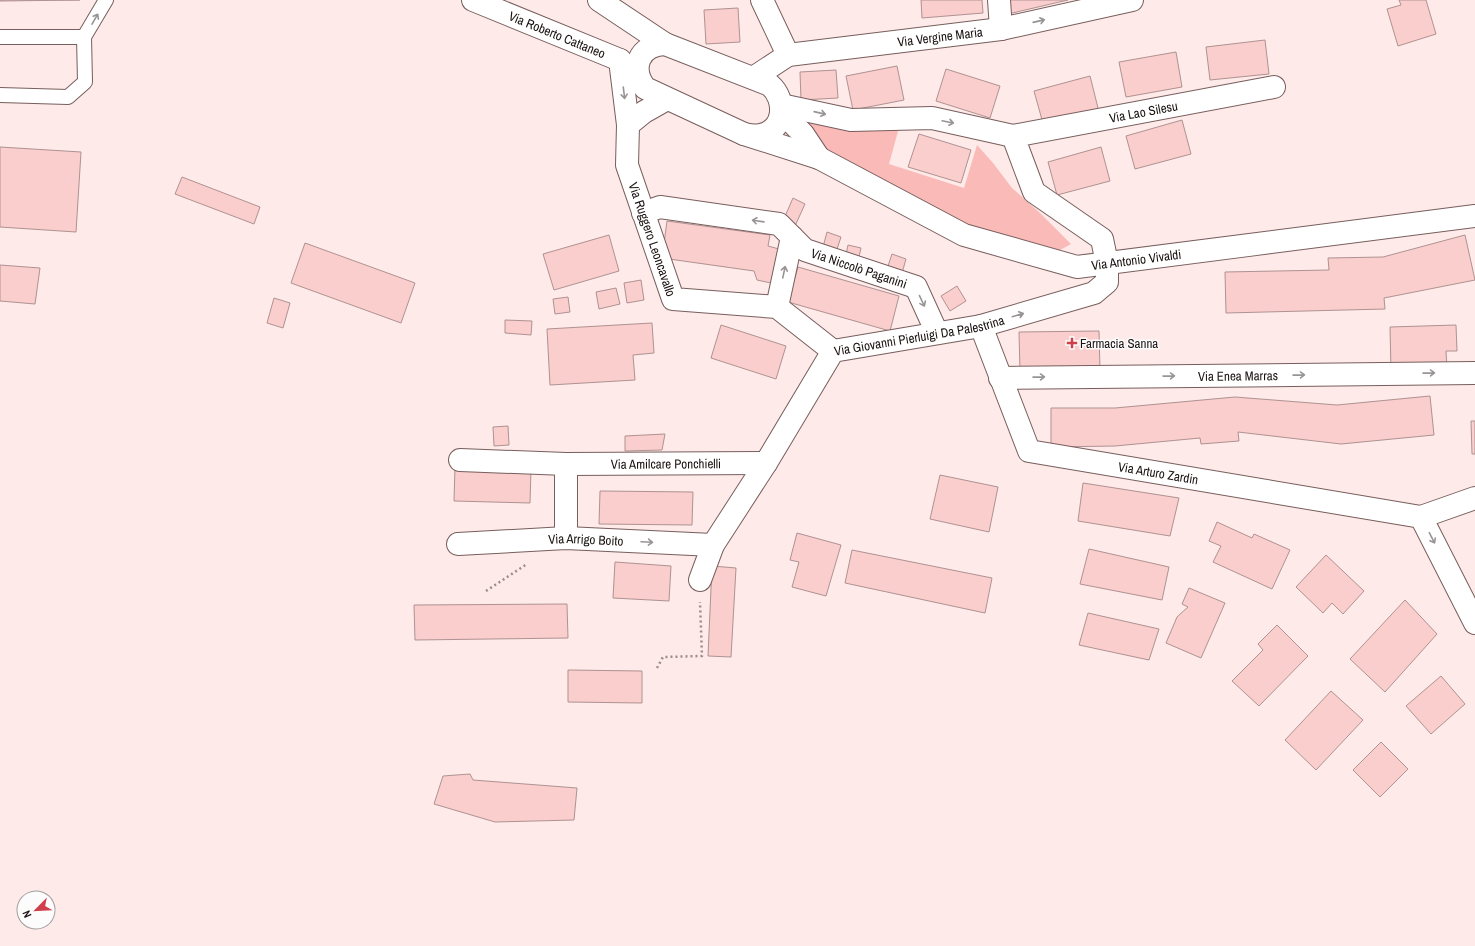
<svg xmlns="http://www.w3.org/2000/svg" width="1475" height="946" font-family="'Archivo Narrow',sans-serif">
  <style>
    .green { fill: #fabab8 }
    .building { fill: #f9cecc; stroke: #af9291 }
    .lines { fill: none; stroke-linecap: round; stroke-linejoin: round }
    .lane-casing { stroke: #785e5d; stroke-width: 16 }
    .street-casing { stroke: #785e5d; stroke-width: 24 }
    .secondary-casing { stroke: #785e5d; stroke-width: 24 }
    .path { stroke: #9c8d8d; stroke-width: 2.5; stroke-dasharray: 2 3; stroke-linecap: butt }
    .lane { stroke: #fff; stroke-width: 14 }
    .street { stroke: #fff; stroke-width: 22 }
    .secondary { stroke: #fff; stroke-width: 22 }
    .oneway { stroke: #989494 }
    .poi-dot { fill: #d0404b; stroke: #fcfcfc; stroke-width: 1.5 }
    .labels { text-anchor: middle; stroke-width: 3; stroke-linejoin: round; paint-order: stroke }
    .street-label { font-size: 13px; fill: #1b1111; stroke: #fcfcfc }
    .poi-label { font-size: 13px; fill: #1b1111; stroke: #fcfcfc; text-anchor: start }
  </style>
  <rect width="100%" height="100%" fill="#fdeae9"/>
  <path class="green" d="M802,118L900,124L889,164L964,188L977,145L993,163L1012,188L1040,213L1071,244L1051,255L966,229L835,161Z"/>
  <path class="building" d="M0,0H80L0,1Z
    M921,0H982L983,13L922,18Z
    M1005,0H1068L1008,14Z
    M1399,0H1426L1436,34L1398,46L1387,9L1401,5Z
    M738,8L740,42L706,44L704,10Z
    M1265,40L1269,74L1210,80L1206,47Z
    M1176,52L1182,87L1126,97L1119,62Z
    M897,66L904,100L853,110L846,76Z
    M946,69L1000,86L990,118L936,101Z
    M836,70L838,98L801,100L800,72Z
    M1090,76L1099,112L1044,127L1034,91Z
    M1182,120L1191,154L1135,169L1126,136Z
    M919,134L971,150L961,183L908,167Z
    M0,147L81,152L76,232L0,227Z
    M1101,147L1110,181L1057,195L1048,162Z
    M182,177L260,207L254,224L175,194Z
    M793,198L805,204L795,226L783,221Z
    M667,221L770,235L768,246L779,249L771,283L757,280L754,271L662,258Z
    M827,232L841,237L836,252L823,247Z
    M609,235L619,271L554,290L543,254Z
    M1465,235L1475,280L1384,298L1385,309L1226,313L1225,272L1329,270L1328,258L1383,257Z
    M305,243L415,283L401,323L291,283Z
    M848,245L861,248L858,261L845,259Z
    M892,254L906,259L902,273L887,269Z
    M0,265L40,268L35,304L0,301Z
    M798,267L899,296L890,331L788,302Z
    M641,280L644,300L627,303L624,283Z
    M957,286L966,301L950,311L941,296Z
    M616,288L620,304L599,309L596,292Z
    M568,297L570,312L555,314L553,299Z
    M274,298L290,303L283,328L267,323Z
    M505,320L532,321L531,335L505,333Z
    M652,323L654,353L633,355L635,380L550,385L547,329Z
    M721,325L786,346L776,379L711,358Z
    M1456,325L1457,351H1446L1447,368L1391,371L1390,327Z
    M1099,331L1100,371L1020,372L1019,332Z
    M1430,396L1434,435L1341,444L1238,432L1239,441L1201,444L1200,438L1115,446L1051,447V408H1115L1235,397L1337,405Z
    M1471,421H1475V454H1472Z
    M508,426L509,445L494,446L493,427Z
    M665,434L662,450L625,451V436Z
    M455,467L531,469L530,503L454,501Z
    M940,475L998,487L989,532L930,519Z
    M1083,483L1179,498L1170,536L1078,521Z
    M600,491L693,492L692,525L599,524Z
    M1217,522L1252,538L1254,534L1290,550L1272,589L1213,562L1221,546L1209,541Z
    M797,533L841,545L826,596L792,587L799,562L790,560Z
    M1089,549L1169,567L1162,600L1080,584Z
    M852,550L992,578L985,613L845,583Z
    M1326,555L1364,591L1343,614L1332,603L1323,613L1296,587Z
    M615,562L671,566L669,601L613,598Z
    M712,566L736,568L731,657L708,656Z
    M1189,588L1225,603L1201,658L1166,643L1177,617L1188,607L1182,604Z
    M1405,600L1437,634L1385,692L1350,659Z
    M567,604L568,638L415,640L414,605Z
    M1088,613L1159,629L1149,660L1079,645Z
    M1277,625L1308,656L1259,706L1232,681L1263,650L1258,644Z
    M568,670L642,671V703L568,702Z
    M1441,676L1465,704L1431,734L1406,706Z
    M1331,691L1363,720L1316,770L1285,740Z
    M1381,742L1408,769L1380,797L1353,770Z
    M470,774L473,780L577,788L574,820L495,822L434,804L443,776Z"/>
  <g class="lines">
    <defs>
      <path id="lane" d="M0,37H84L85,82L68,97L0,95
        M84,37L106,0"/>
      <g id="street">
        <path d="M599,0L665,44"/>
        <path d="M762,0L788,55"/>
        <path d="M999,0L1001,29"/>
        <path id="s1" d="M620,60L628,125L627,165L673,299L777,307L833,351"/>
        <path id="s2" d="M753,78L788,55L1001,29L1132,0"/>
        <path d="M781,105L851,120L932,118L1013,136"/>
        <path d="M628,125L644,112L667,99"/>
        <path id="s3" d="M643,213L660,207L779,224L805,250L916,287L937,333"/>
        <path d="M777,307L792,237"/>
        <path id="s4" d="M981,326L1029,451L1421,517"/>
        <path id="s5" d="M1000,378L1475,373"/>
        <path id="s6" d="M460,460L566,464L766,463"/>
        <path d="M566,464V538"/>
        <path d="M1475,498L1421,517L1475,623"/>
        <path id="s7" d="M458,544L566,538L713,545"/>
        <path id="s8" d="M700,580L713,545L766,463L833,351L981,326L1094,293L1107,282V263L1102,239L1034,192L1013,136L1274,87"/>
      </g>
      <g id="secondary">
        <path id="s9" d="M473,0L620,60L643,85"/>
        <path d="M665,44L770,85C787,100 785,131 760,135C755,136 749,135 744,134L645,88C630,68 639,45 665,44Z"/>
        <path d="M781,111L803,134L819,158"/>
        <path id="s10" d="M744,134L819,158L964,235L1077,267L1475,216"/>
      </g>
    </defs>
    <use href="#lane" class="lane-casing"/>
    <use href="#street" class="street-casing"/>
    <use href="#secondary" class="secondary-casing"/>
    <path class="path" d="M486,591L527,564
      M657,668L663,657L702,656L700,602"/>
    <use href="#lane" class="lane"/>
    <use href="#street" class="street"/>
    <use href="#secondary" class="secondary"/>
  </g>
  <defs><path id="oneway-shaft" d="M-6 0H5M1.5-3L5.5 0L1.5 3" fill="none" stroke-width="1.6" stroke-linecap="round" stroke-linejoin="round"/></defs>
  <g class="oneway">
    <use href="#oneway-shaft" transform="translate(95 19) rotate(-60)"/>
    <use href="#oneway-shaft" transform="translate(1039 21) rotate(-13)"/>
    <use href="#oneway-shaft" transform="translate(624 93) rotate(83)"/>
    <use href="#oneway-shaft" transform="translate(820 113) rotate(13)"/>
    <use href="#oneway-shaft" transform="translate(948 122) rotate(12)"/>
    <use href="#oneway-shaft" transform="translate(758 221) rotate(-172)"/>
    <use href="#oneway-shaft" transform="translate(784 272) rotate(-78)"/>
    <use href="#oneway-shaft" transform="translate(922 301) rotate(65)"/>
    <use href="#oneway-shaft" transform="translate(1018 315) rotate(-16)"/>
    <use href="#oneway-shaft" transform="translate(1429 373) rotate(-1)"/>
    <use href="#oneway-shaft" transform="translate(1299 375) rotate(-1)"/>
    <use href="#oneway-shaft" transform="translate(1169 376) rotate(-1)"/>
    <use href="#oneway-shaft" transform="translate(1039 377) rotate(-1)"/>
    <use href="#oneway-shaft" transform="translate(1432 538) rotate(63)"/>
    <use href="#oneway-shaft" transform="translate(647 542) rotate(3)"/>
  </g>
  <path class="poi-dot" d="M1070 337h4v4h4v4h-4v4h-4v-4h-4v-4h4z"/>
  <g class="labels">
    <g class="street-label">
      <text dy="5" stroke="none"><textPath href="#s9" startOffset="91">Via Roberto Cattaneo</textPath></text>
      <text dy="5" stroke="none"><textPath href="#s2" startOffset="195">Via Vergine Maria</textPath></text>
      <text dy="5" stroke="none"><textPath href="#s8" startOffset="869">Via Lao Silesu</textPath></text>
      <text dy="5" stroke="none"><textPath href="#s1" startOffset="184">Via Ruggero Leoncavallo</textPath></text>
      <text dy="5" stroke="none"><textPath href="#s10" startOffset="420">Via Antonio Vivaldi</textPath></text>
      <text dy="5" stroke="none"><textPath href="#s3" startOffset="232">Via Niccolò Paganini</textPath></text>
      <text dy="5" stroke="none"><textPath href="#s8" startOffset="353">Via Giovanni Pierluigi Da Palestrina</textPath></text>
      <text dy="5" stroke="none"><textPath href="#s5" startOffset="238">Via Enea Marras</textPath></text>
      <text dy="5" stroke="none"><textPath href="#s6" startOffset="206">Via Amilcare Ponchielli</textPath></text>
      <text dy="5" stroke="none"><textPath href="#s4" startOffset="265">Via Arturo Zardin</textPath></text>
      <text dy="5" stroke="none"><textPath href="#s7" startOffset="128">Via Arrigo Boito</textPath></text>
    </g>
    <g class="poi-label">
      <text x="1080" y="348">Farmacia Sanna</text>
    </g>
  </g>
  <g transform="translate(36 910) rotate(246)"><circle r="19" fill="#fcfcfc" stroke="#a29e9e"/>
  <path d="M0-3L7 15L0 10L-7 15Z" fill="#d0404b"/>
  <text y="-6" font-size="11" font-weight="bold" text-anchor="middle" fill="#1b1111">N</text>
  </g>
</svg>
